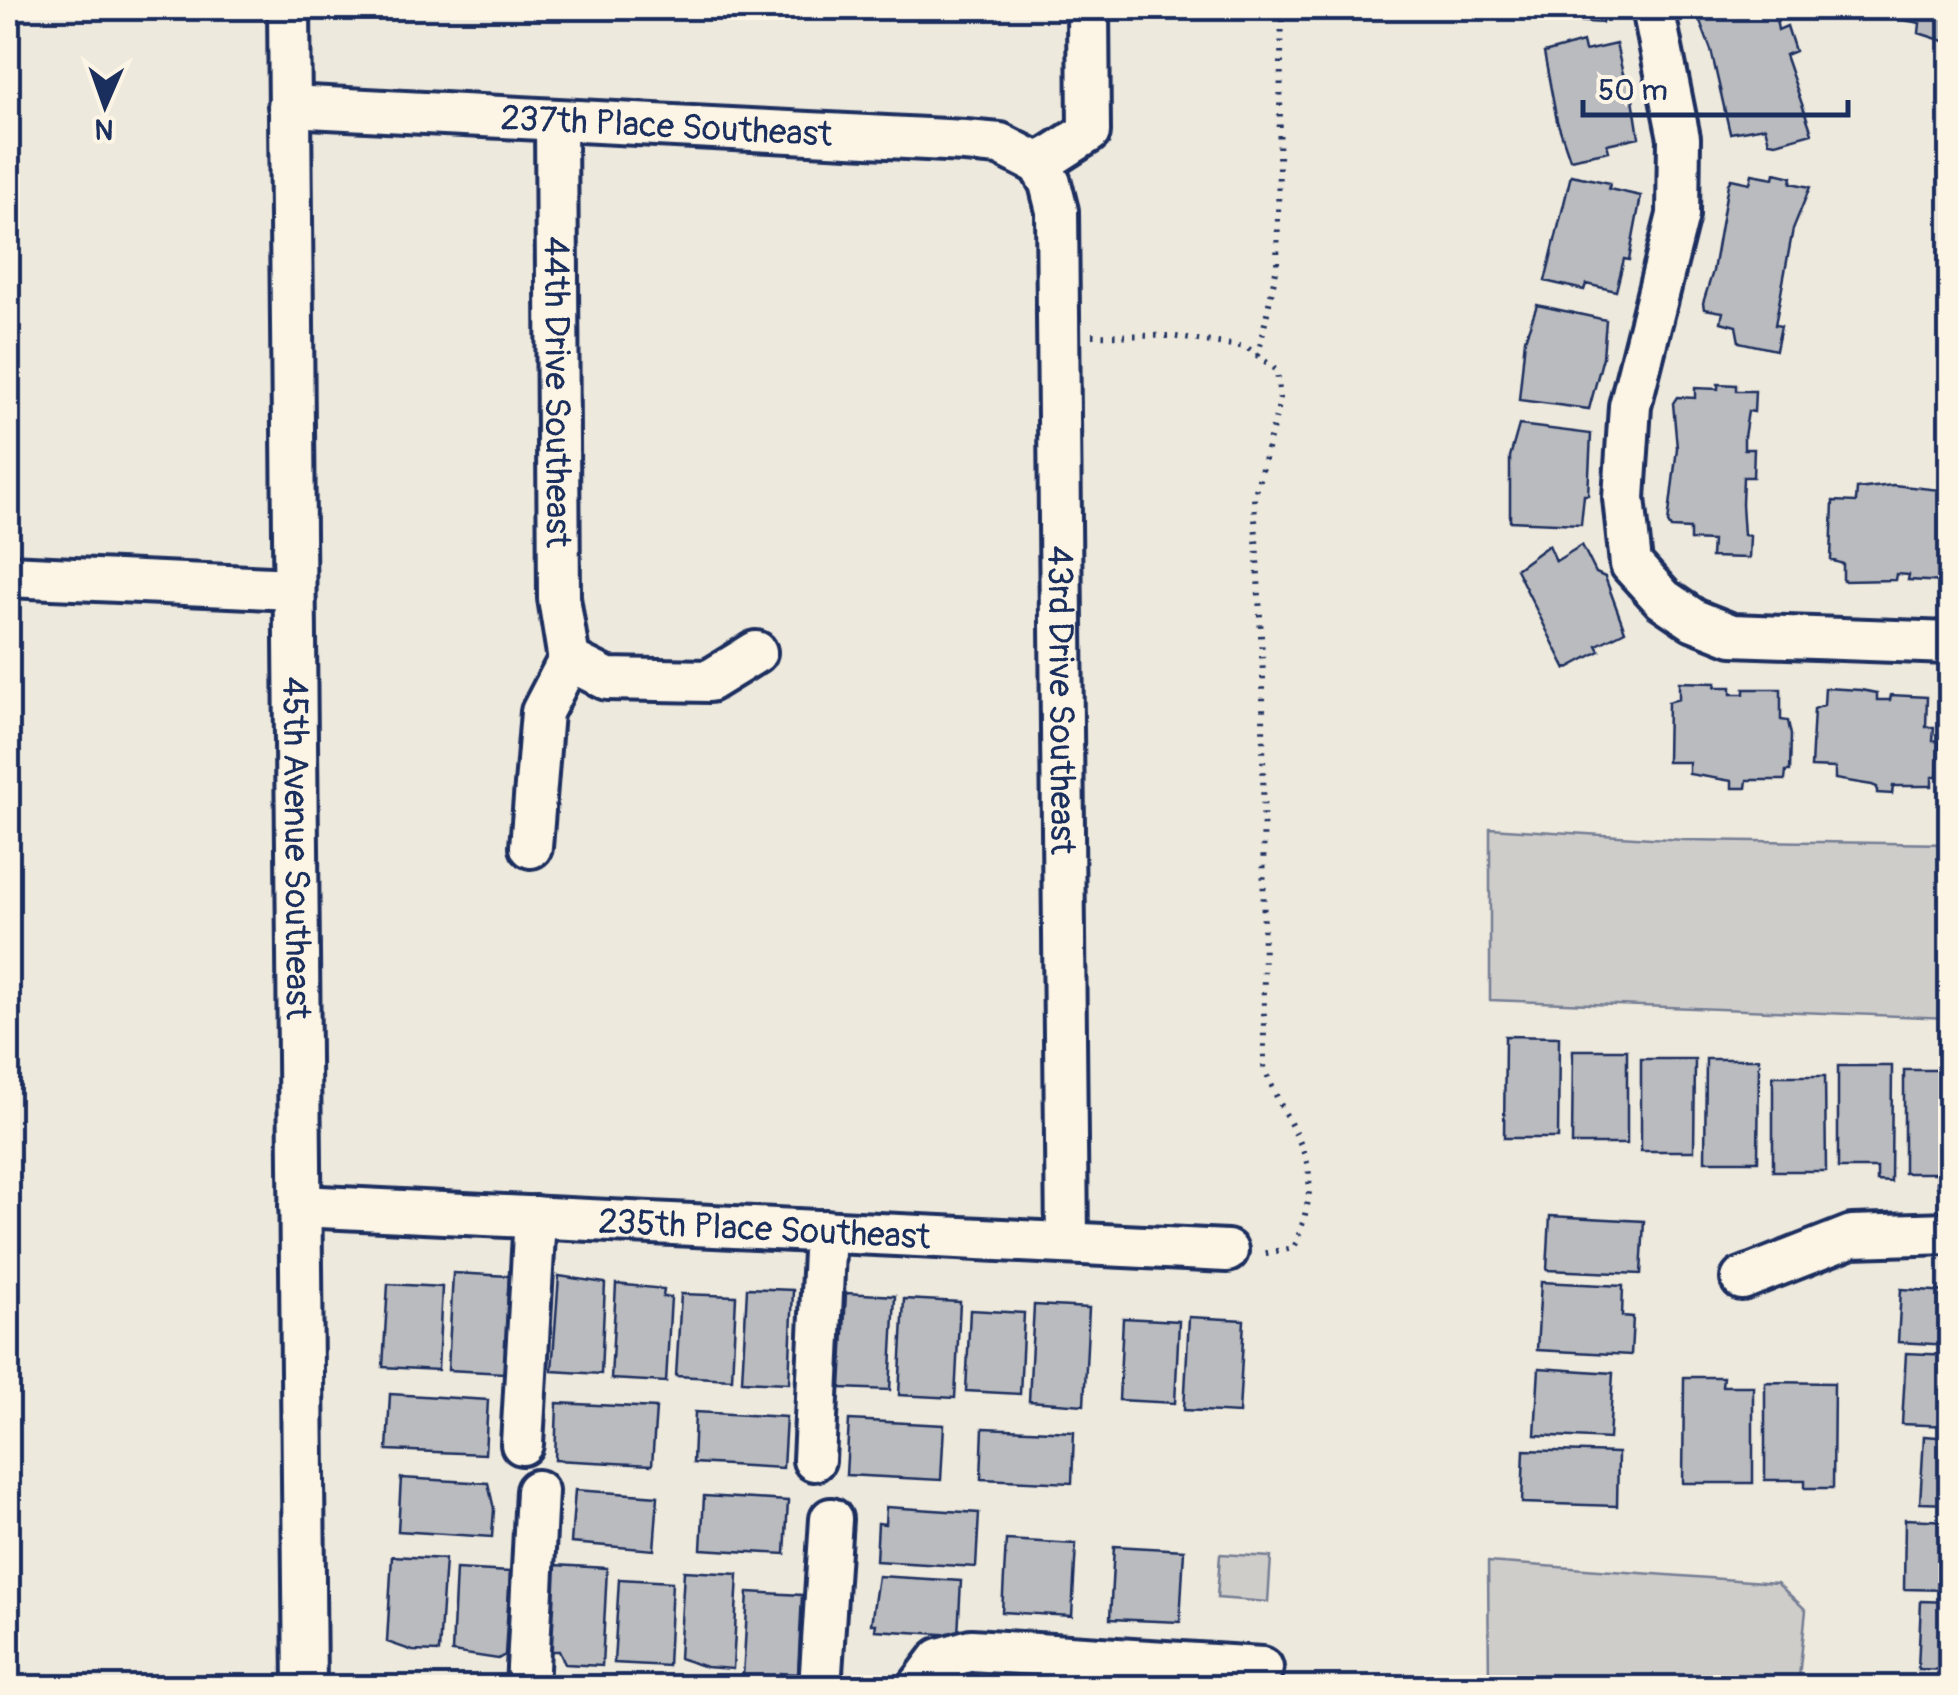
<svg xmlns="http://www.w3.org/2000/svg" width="1958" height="1695" font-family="Pangolin,sans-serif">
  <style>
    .green { fill: #cfcdca; stroke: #757e94; stroke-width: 2.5 }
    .building { fill: #babbbe; stroke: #1b2f5e; stroke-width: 2.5 }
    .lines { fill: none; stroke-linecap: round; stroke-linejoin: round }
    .minor-casing { stroke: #1b2f5e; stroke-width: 48 }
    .path { stroke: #1b2f5e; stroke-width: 6; stroke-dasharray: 2.5 8; stroke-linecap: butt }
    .minor { stroke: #fcf5e5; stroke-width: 40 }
    .labels { text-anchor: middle; stroke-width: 8; stroke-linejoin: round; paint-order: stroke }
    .street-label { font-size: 35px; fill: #1b2f5e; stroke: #fcf5e5 }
  </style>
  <rect width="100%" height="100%" fill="#eee9dd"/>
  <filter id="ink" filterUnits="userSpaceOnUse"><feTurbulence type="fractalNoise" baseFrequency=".01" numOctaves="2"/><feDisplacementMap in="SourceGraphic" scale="20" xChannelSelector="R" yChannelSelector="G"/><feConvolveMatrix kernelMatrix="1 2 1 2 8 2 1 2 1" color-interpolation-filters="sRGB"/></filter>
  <g filter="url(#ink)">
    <path class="green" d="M1490,828L1684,840L1950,844V1018L1490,1000Z
      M1220,1554L1271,1557L1268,1602L1217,1598Z
      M1488,1562L1777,1583L1806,1610L1798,1687H1489Z"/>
    <path class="building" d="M1532,8H1607L1602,23L1530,18Z
      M1695,8H1774L1778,30L1787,26L1795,51L1785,55L1812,133L1776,143L1769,142L1765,127L1730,133L1711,50Z
      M1900,8H1950V43L1919,33L1920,23L1898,19Z
      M1583,42L1585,51L1616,44L1623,74L1630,79L1639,137L1607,144L1609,151L1570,159L1557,121L1544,53Z
      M1775,173L1792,177L1791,183L1810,187L1793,229L1775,325L1781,326L1776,350L1739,342L1736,326L1721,322L1723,312L1704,309L1703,303L1713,271L1728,184L1731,179L1750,183L1752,174L1774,178Z
      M1571,175L1610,183L1609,189L1641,196L1629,260L1624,259L1616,291L1586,284L1584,290L1545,281Z
      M1537,305L1606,320L1603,357L1589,409L1519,400L1525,339Z
      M1718,384L1736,385V391H1755L1754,412L1748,411L1744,437V449H1754L1753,477H1743L1742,504L1744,535L1750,536L1749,558L1711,557L1712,541L1690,540V529L1671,528L1668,523L1677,448L1673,403L1677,397L1695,398V388L1718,389Z
      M1519,425L1591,434L1588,495H1584L1581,524L1510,521V457Z
      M1893,485L1950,491L1946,582L1908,580L1909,575L1896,574L1895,580L1843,581V564L1831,560L1833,501L1856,502L1857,489Z
      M1549,545L1556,561L1582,545L1596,573L1605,577L1625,631L1597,645L1600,651L1566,669L1516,569Z
      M1679,682L1716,683L1715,687H1731V694H1744V689H1781V720L1788,721L1791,735L1790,771H1786L1785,780H1747L1746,788H1732V781L1689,774V762H1667L1668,702L1679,699Z
      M1825,688L1861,690L1877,693V700H1890L1891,695L1927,697L1926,727H1934L1933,741H1939L1937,777H1932V786H1893L1892,794L1877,793V787L1872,785L1835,779V768L1811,767L1814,709L1824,705Z
      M1505,1036L1559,1037L1558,1138H1504Z
      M1573,1050H1627V1144H1572Z
      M1641,1059H1695L1694,1151H1641Z
      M1706,1059H1759L1758,1161H1705Z
      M1838,1066H1892L1891,1182L1877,1181V1168H1838Z
      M1904,1070H1950V1187L1937,1186V1173H1904Z
      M1773,1076H1825L1826,1171H1773Z
      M1550,1216L1644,1221L1641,1274L1547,1270Z
      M453,1273L509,1276L504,1373L448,1370Z
      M559,1276L605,1283L601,1374L552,1371Z
      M1541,1282L1623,1286L1622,1316L1633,1317L1631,1355L1537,1350Z
      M388,1284L442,1287L438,1370L383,1367Z
      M616,1284L664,1289L663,1297H671L666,1382L611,1379Z
      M747,1288L793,1290L789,1383L742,1381Z
      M1901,1289L1950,1292V1345L1898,1342Z
      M846,1293L895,1296L890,1390L841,1388Z
      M681,1294L736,1296L732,1379L676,1376Z
      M904,1299L960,1302L955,1398L899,1395Z
      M1034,1305L1089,1308L1084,1405L1029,1401Z
      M970,1310L1024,1313L1020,1394L966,1391Z
      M1189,1317L1244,1320L1239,1413L1184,1410Z
      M1123,1318L1179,1321L1175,1403L1119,1400Z
      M1906,1353L1950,1355V1426L1902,1424Z
      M1539,1368L1613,1373L1609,1439L1535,1435Z
      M1684,1377H1723L1722,1386H1753V1483H1683Z
      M1765,1382L1834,1383L1833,1488H1805V1480H1765Z
      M390,1394L488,1400L485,1454L387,1450Z
      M557,1403L656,1408L652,1465L555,1460Z
      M695,1412L786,1417L783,1468L693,1463Z
      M849,1420L944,1425L941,1480L846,1475Z
      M983,1428L1074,1432L1072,1483L981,1479Z
      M1924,1436L1950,1438V1504L1920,1503Z
      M1524,1450L1618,1453L1617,1506L1522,1503Z
      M401,1478L488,1483L494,1509L492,1537L398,1531Z
      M575,1490L658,1496L654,1550L571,1543Z
      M704,1496L788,1501L785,1554L701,1549Z
      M886,1507L979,1513L976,1567L876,1561L878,1523L885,1524Z
      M1905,1519L1950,1521V1590L1904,1589Z
      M1006,1540L1076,1544L1072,1616L1002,1612Z
      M1114,1546L1184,1550L1180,1622L1110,1619Z
      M392,1556L445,1559L439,1652L413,1651L387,1642Z
      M554,1565L607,1568L602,1666L565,1664L559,1651H549Z
      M456,1569L510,1572L505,1655L498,1659L452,1652Z
      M684,1571L738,1574L733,1669L706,1667L679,1658Z
      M878,1576L961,1581L958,1635L875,1630L876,1624H871Z
      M619,1579L672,1582L668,1666L614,1663Z
      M748,1592L802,1595L798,1674L780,1673L779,1679L743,1677Z
      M1921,1601L1950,1602V1670L1918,1669Z
      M1902,1680L1950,1682V1688H1902Z"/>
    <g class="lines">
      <defs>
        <g id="minor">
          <path id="s1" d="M289,8L305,1688"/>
          <path d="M1653,8L1679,138L1678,215L1630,406L1624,498L1631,564L1663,599L1694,620L1732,635L1950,643"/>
          <path id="s2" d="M289,106L965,141L1000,144L1039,164"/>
          <path id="s3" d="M556,122L559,598L569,660"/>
          <path id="s4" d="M1039,164L1050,183L1057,211L1067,1243"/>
          <path d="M1039,164L1089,132L1088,8"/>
          <path d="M8,576L294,589"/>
          <path d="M569,660L607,679L709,681L756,652"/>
          <path d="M531,847L542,712L569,660"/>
          <path id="s5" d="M300,1206L1227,1251"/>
          <path d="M1742,1279L1852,1236L1950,1233"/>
          <path d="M522,1444L535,1217"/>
          <path d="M814,1460L825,1231"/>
          <path d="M527,1688L537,1491"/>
          <path d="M820,1688L831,1519"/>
          <path d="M918,1688L940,1659L971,1650L1262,1668"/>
        </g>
      </defs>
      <use href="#minor" class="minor-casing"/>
      <path class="path" d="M1092,335L1170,336L1246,347L1277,370L1280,401L1254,498L1263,675L1264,1066C1293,1147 1331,1154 1294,1248L1261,1254
        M1258,356L1277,266L1282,8"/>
      <use href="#minor" class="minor"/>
    </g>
  </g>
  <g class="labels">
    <g class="street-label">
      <text dy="12" stroke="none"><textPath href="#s2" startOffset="378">237th Place Southeast</textPath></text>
      <text dy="12" stroke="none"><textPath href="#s3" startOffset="270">44th Drive Southeast</textPath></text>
      <text dy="12" stroke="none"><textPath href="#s4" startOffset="540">43rd Drive Southeast</textPath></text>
      <text dy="12" stroke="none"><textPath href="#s1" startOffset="840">45th Avenue Southeast</textPath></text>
      <text dy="12" stroke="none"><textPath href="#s5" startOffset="465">235th Place Southeast</textPath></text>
    </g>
  </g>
  <rect width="1958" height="1695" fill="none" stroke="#fcf5e5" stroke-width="40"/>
  <rect x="20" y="20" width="1918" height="1655" fill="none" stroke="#1b2f5e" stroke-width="4" filter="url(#ink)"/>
  <g transform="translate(105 105) rotate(182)" stroke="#fcf5e5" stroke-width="8" paint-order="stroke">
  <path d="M0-8L18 38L0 25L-18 38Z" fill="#1b2f5e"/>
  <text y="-15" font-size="28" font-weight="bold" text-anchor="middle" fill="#1b2f5e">N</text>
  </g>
  <path d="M1583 100v15h265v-15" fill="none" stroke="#1b2f5e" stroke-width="5"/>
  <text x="1598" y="100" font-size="30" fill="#1b2f5e" stroke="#fcf5e5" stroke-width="8" paint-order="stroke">50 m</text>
</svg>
